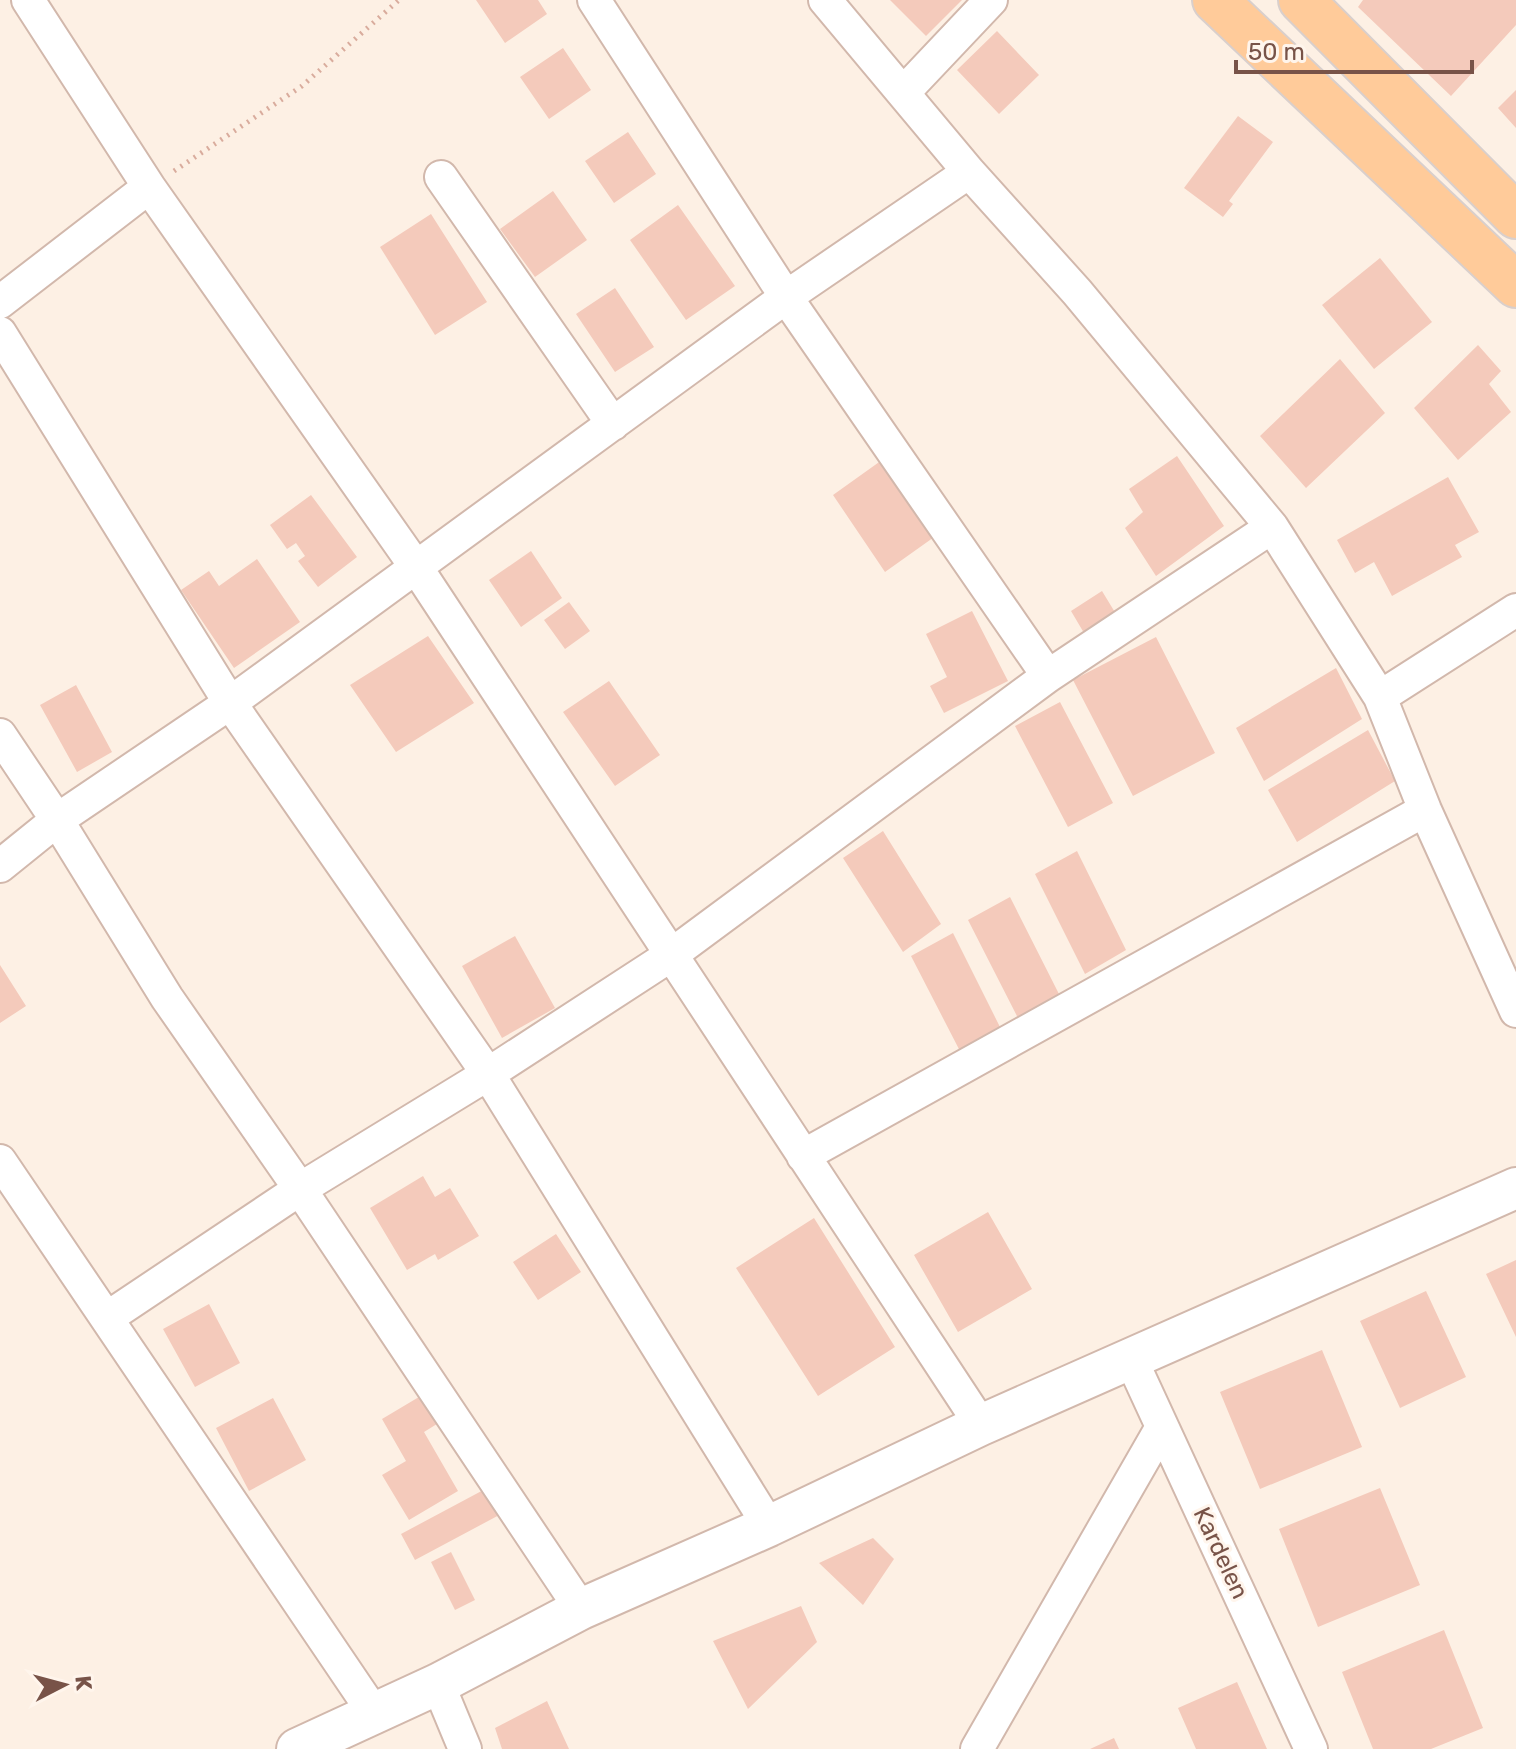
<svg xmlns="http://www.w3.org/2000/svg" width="1516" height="1749" font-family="Rubik,sans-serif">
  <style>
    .building { fill: #f4cabb }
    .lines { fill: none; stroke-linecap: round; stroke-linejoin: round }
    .minor-casing { stroke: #d2b8ac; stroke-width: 36 }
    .tertiary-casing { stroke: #d2b8ac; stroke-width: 44 }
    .primary-casing { stroke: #d9cfcc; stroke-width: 48 }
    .path { stroke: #d9ac9d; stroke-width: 5; stroke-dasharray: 2 6; stroke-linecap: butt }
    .minor { stroke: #fff; stroke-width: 32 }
    .tertiary { stroke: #fff; stroke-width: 40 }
    .primary { stroke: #ffcb9a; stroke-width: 44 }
    .labels { text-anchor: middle; stroke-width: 6; stroke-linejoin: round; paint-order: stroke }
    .street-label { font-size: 24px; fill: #785348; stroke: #fff5ec }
  </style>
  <rect width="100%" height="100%" fill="#fdf0e4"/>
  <path class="building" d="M476,0H538L547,14L505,43Z
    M890,0H962L926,36Z
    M1363,0H1516V25L1451,96L1358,7Z
    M997,31L1039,75L999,114L957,70Z
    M563,48L591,90L549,119L520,77Z
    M1516,90V128L1498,108Z
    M1238,116L1273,142L1229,201L1233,204L1223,217L1184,188Z
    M628,132L656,174L614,203L585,161Z
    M553,191L587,240L535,277L500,229Z
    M678,205L735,286L686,320L630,240Z
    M431,214L487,302L435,335L380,247Z
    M1380,258L1432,322L1374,369L1322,305Z
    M615,288L654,347L615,372L576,314Z
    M1478,345L1501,371L1489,384L1511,412L1458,460L1414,408Z
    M1340,359L1385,413L1306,488L1260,436Z
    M1177,456L1224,526L1156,576L1125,528L1143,512L1129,489Z
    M882,460L937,535L885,572L833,495Z
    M1448,477L1479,532L1455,545L1462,557L1392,596L1374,562L1355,573L1337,540Z
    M311,495L357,557L318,587L298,561L305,556L296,543L287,549L270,525Z
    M531,551L562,598L521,627L489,580Z
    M257,559L300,622L234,668L181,590L209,571L219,586Z
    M1102,591L1116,614L1084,633L1071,611Z
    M569,602L590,631L565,649L544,620Z
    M972,611L1008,681L944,713L930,686L947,677L926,634Z
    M428,636L474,703L396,752L350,685Z
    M1156,637L1215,753L1133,796L1073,680Z
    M1336,668L1362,719L1264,781L1236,728Z
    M609,681L660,755L615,786L563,712Z
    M76,685L112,752L77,772L40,705Z
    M1060,702L1113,803L1068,827L1015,726Z
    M1368,730L1395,781L1297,842L1268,790Z
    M883,831L941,924L903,952L843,858Z
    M1077,851L1126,950L1085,974L1035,874Z
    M1010,897L1060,996L1019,1020L968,920Z
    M953,933L1002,1031L962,1055L911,956Z
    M515,936L555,1008L502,1038L462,966Z
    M0,965L26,1006L0,1023Z
    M423,1176L435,1197L450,1188L479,1236L438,1260L435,1254L407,1270L370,1208Z
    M988,1212L1032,1289L958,1332L914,1255Z
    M814,1218L895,1347L818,1396L736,1268Z
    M556,1234L581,1272L538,1300L513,1262Z
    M1516,1260V1337L1486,1274Z
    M1426,1291L1466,1377L1400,1408L1360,1321Z
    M209,1304L240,1363L195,1387L163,1329Z
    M1322,1350L1362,1447L1260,1489L1220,1392Z
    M429,1391L445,1419L424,1432L458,1491L409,1520L382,1475L406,1461L382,1419Z
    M273,1398L306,1460L249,1491L216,1428Z
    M489,1487L503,1513L415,1560L401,1534Z
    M1380,1488L1420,1585L1318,1627L1279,1529Z
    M873,1538L894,1559L863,1605L819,1563Z
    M451,1552L475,1600L455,1610L431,1562Z
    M801,1606L817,1642L748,1709L713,1641Z
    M1444,1630L1483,1728L1431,1749H1373L1342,1672Z
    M1237,1682L1267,1749H1196L1178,1708Z
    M547,1701L569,1749H502L495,1728Z
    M1114,1738L1119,1749H1090Z"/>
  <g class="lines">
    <defs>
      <path id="minor" d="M28,0L149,187L416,567L981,1425
        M594,0L786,297L1048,676
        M825,0L969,172
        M903,93L991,0
        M441,177L613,424
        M0,302L149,187
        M0,333L230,703L488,1074L769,1526
        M1380,697L1516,610
        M0,735L57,820L167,998L300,1189L581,1609
        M0,866L57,820L230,703L786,297L969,172L1077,292L1272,527L1380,697L1425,810L1516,1011
        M803,1156L1425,810
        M0,1161L374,1713
        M107,1318L300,1189L488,1074L671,955L1048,676L1272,527
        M1130,1357L1311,1749
        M438,1684L465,1749
        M977,1749L1162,1427"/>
      <path id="tertiary" d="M297,1749L438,1684L581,1609L769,1526L981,1425L1516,1188"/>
      <path id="primary" d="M1215,0L1516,285
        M1301,0L1516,216"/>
    </defs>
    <use href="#minor" class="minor-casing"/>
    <use href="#tertiary" class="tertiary-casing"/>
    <use href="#primary" class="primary-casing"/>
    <path class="path" d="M174,171L302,86L399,0"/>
    <use href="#minor" class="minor"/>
    <use href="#tertiary" class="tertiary"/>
    <use href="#primary" class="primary"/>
  </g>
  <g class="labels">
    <g class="street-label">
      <text transform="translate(1221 1553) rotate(65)" y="8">Kardelen</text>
    </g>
  </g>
  <g transform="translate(64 1685) rotate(84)" stroke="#fff5ec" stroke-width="6" paint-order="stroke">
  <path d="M0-6L14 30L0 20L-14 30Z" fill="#785348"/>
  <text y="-12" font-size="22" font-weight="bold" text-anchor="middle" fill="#785348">K</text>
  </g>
  <path d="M1236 60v12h236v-12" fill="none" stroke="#785348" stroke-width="4"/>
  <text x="1248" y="60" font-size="24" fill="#785348" stroke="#fff5ec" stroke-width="6" paint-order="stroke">50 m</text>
</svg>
